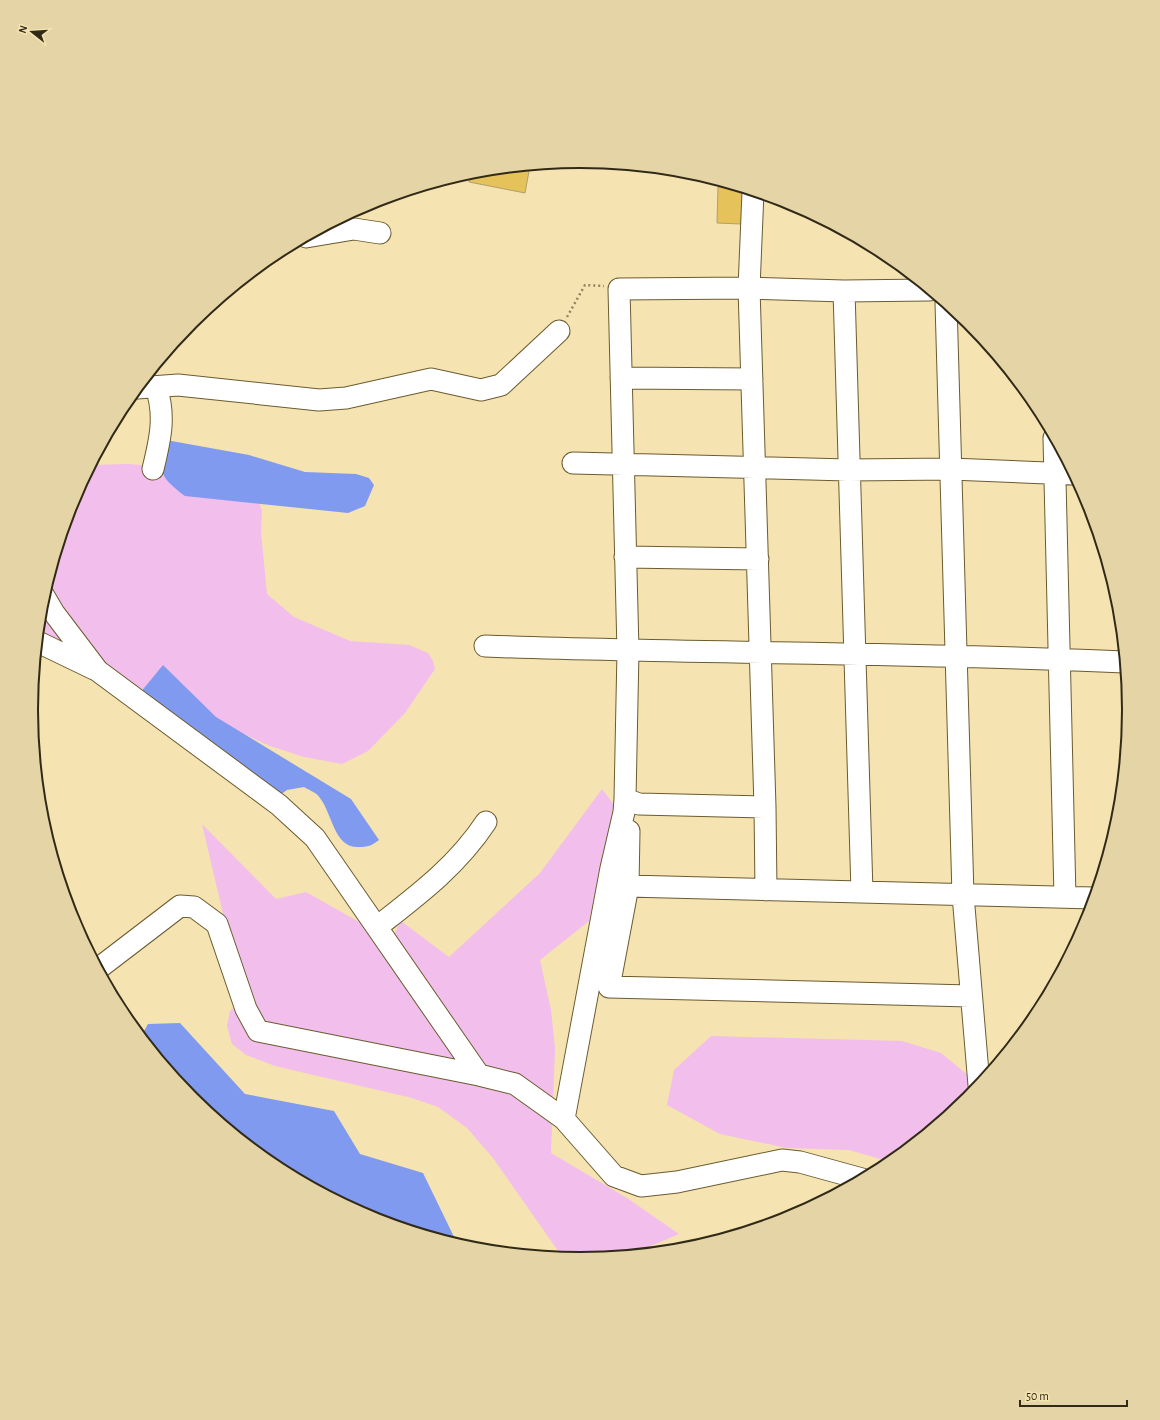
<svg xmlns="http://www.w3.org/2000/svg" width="1160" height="1420" font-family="'Alegreya Sans',sans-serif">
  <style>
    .green { fill: #f2beec }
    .water { fill: #809af0 }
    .building { fill: #e6c25a; stroke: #b09f70 }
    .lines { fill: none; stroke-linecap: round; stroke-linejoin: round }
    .minor-casing { stroke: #6b5b2f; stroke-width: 23 }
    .path { stroke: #918463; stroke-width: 2.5; stroke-dasharray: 2 3; stroke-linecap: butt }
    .minor { stroke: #fff; stroke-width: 21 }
    .rim { fill: none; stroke: #312a17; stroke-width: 2 }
  </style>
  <rect width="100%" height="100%" fill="#f5e3b2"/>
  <path class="green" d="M128,464L177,468L254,487L262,511L261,532L267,594L294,617L350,641L409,645L428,653L433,661L435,669L405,713L368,751L342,764L304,757L270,746L120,679L50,639L39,628L42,603L73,500L91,465Z
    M602,789L614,805L589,921L540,960L551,1010L555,1048L551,1153L627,1198L679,1234L632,1254L580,1259L561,1255L493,1158L467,1128L438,1107L412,1098L275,1066L246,1055L232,1044L227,1026L230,1011L243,999L202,824L276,899L306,892L391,940L401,921L449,957L540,873Z
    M711,1036L902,1041L941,1053L969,1076L967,1099L891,1162L849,1150L787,1148L720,1134L667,1105L674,1070Z"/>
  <path class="water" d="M166,440L249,455L305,472L356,474L369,478L374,485L365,506L348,513L185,496C159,476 158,472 166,440Z
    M163,665L216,717L351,799L379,840C372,845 369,847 360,847C334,849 333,815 320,798C317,793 309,790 304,787L287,790L280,795L140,693Z
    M180,1023L245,1094L334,1111L360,1154L423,1173L457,1243L370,1217L275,1166L192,1098L141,1036L148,1024Z"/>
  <path class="building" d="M530,166L525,193L469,182L471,172H473Z
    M718,187L743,189L741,224L717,223Z"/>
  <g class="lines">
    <defs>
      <path id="minor" d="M753,192L749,288L765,807L766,890
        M306,237L354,229L380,233
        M844,291L862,892
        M946,303L963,895L979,1085
        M621,378L752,379
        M137,388L178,385L319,400L346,398L431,379L481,390L501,385L559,331
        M1054,438L1065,897
        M573,463L848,470L951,469L1073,474
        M153,469C160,440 166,416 156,387
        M625,557L758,559
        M44,596L54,613L98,671L279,805L315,838L479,1075
        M38,642L94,669
        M485,646C698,654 911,652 1124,662
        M625,799L639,804L765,807
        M629,831L628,886L609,987L970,996
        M628,886L1094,898
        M377,927C418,895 457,866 486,822
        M99,968L180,906L194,907L217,924L246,1009L258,1031L479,1075L515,1084L564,1119L614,1176L641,1186L677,1182L782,1160L800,1162L862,1179
        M564,1119L611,868L624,812L625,799L628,651L619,289L749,288L844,291L930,290"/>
    </defs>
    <use href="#minor" class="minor-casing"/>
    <path class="path" d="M567,317L585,285L604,286"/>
    <use href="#minor" class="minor"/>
  </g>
  <path d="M0 0H1160V1420H0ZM38 710a542 542 0 1 1 1084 0a542 542 0 1 1-1084 0Z" fill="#e5d4a6" fill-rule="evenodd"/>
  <path class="rim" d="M38 710a542 542 0 1 1 1084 0a542 542 0 1 1-1084 0Z"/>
  <g transform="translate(32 32) rotate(287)" stroke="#f5e3b2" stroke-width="3" paint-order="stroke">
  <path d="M0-3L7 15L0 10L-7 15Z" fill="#312a17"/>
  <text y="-6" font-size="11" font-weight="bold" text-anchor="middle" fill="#312a17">N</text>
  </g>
  <path d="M1020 1400v6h107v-6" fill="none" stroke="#312a17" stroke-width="2"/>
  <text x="1026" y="1400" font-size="12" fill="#312a17" stroke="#f5e3b2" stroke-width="3" paint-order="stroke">50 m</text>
</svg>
